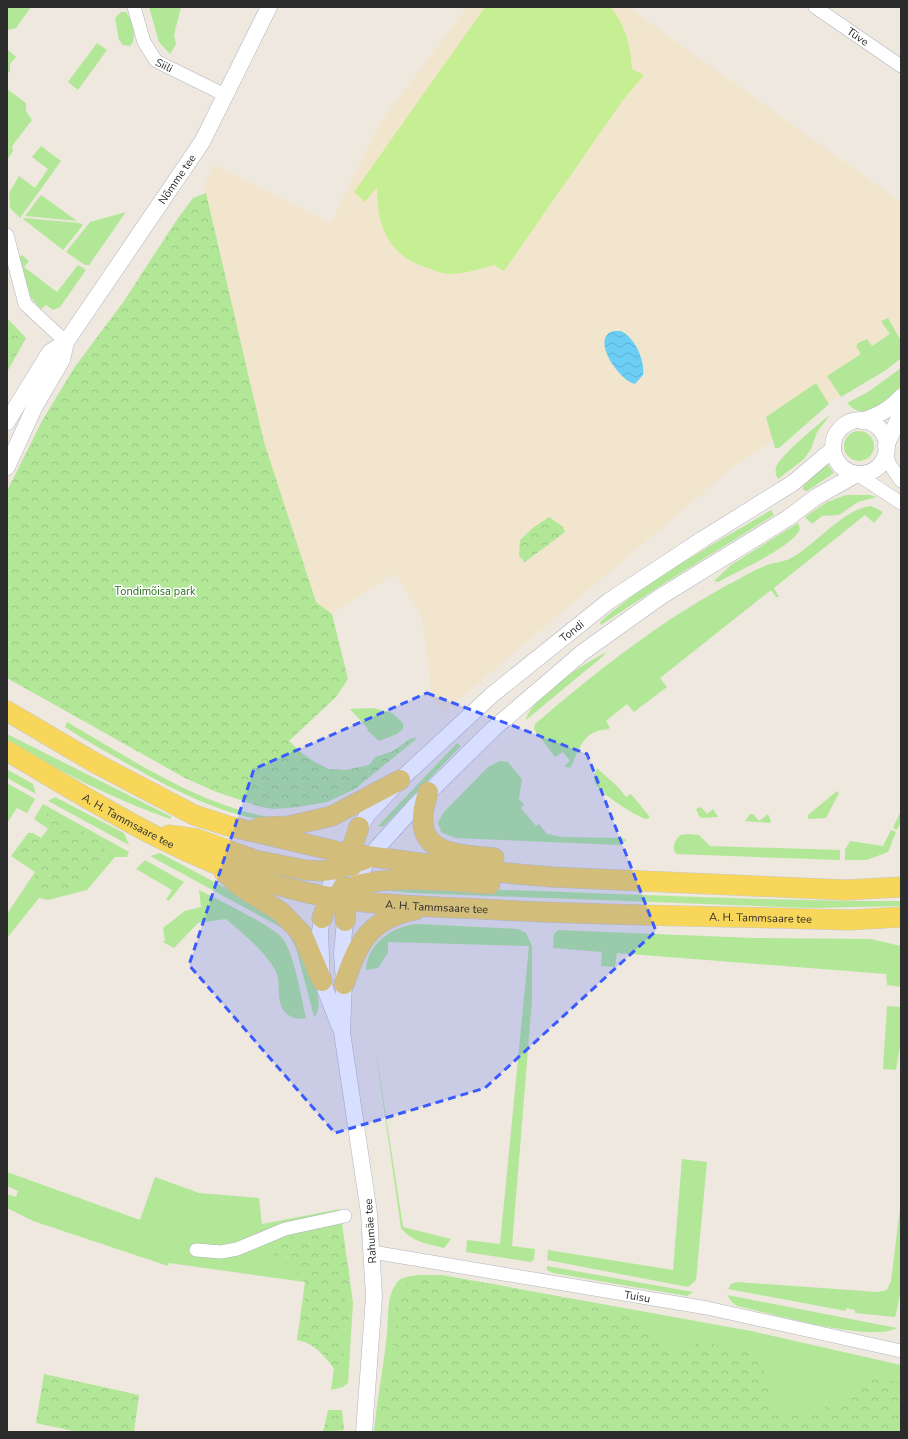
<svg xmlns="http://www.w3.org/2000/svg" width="908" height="1439" font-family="'Nunito Sans',sans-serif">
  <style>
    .education { fill: #f1e6cd }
    .grass { fill: #b2e798 }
    .forest { fill: url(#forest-crowns) }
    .pitch { fill: #c6ef93 }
    .water { fill: url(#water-waves) }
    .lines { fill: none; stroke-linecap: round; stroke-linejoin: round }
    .minor-casing { stroke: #b2b4c0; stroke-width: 14 }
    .tertiary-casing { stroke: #b2b4c0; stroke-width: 17 }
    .primary-casing { stroke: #c8c8c8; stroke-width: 21 }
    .minor { stroke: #fff; stroke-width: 13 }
    .tertiary { stroke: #fff; stroke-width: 16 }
    .primary { stroke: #f8d659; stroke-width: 20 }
    .marked { fill: #3a5bff; fill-opacity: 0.2; stroke: #3a5bff; stroke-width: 3; stroke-dasharray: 8 5; stroke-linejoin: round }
    .labels { text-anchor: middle; stroke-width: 3; stroke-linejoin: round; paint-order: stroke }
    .street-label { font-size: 11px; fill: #2c2c2c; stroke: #fff }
    .park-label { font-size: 11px; fill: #276f17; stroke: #fff }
  </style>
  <defs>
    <pattern id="forest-crowns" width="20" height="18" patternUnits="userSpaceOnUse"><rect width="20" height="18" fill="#b2e798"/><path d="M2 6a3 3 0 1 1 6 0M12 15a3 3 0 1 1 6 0" fill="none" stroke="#99c683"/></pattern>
    <pattern id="water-waves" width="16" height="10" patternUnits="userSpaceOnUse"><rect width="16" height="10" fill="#6ccef5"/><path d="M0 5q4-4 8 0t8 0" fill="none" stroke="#5eb1d2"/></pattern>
  </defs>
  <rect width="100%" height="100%" fill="#eee8de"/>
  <path class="education" d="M467,7H628L901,202V351L829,403L736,465L444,712L432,699L422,618L395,573L332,614L316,603L264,442L204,185L215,165L331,223L379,124Z"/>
  <path class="grass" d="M7,7H31L16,28L7,30Z
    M149,7H181L174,35L176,44L170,54L159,42Z
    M121,12H126C132,19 138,39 130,46L123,45L119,40L115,18Z
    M97,43L107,50L78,90L68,82Z
    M7,49L16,57L10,64V73L7,71Z
    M7,89L26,103V111L32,120L12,146L13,151L7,160Z
    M41,146L61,161L20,218L10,208L9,193L19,176L35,188L48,169L32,157Z
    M41,195L77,221L25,216Z
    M126,212L89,265H85L66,252L90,222Z
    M24,218L80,223L83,225L63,250L23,219Z
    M22,255L29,261L24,267L57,292L78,265L86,270L60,307L53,310L46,305L41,309L27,293L18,258Z
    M888,318L901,341V358L886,370L841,397L827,376L861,354L856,346L858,343L867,339L872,346L890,334L881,321Z
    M901,368V386C889,399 864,424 847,403L868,392Z
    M816,383L829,404L779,448H775L766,417Z
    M830,415L817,432L811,449L804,459L778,479C776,475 775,472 776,467C781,455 818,424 830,415Z
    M844 446a15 15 0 1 1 30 0a15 15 0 1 1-30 0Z
    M827,464L834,473L807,491L803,490V486Z
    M846,495H870L877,497L858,502L839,515L822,516L812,524L805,517L827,502Z
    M871,506L883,512L874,523L865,515L774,588L779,597H776L771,590L660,678L667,687L634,712L627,704L606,721L610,728C606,731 600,729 595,732C581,737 577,756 570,768L564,766L570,761L563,752L555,757L534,729L535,724C598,670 664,618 737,580C748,574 759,568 770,564C778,562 787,561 793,557C817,543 844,509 871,506Z
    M771,510L774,515L660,586L601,625L600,622C651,577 713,545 771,510Z
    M798,523L800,529C793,547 736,572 718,582L714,581L731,565Z
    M607,652L602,657L526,720C531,697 586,662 607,652Z
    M373,708L392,713L403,723V729L397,734L379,741L367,730L368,729L350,709Z
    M67,722C131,759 195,803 268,817L264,820C217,813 173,789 131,766C109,753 86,741 65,727Z
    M7,734L172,817L170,819C113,799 60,771 7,741Z
    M457,743L461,746L383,827L378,826Z
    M500,761L508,762L522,779L519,799L524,805L521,808L536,826L539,824L547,834L563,837L622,838L627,840L619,845L455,838L441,832L438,823L443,813L488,767Z
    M597,768L619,788L626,797L631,794L650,817L647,819C636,817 600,793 595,783C593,778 595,773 597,768Z
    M8,770L33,784L36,794L7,778Z
    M7,783L35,799L27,813L17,808L7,823Z
    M837,791L839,793L826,818L808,819V815Z
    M55,797L124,833L129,845L48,801Z
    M43,804L129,852L127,857H115L87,890L48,900L39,898L7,938V914L35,872L11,856L28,833H33L41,838L48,829L34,819Z
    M701,807L707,814L713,809L718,817L702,818L699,816L696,809Z
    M901,810V822L897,830L893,828Z
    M750,814H753L759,821L768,814L771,821L770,823L745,821Z
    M891,830L896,832L888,852L867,860H845V850L850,841L883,846Z
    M689,834L699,835L710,846L840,850V860L676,854C671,847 675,841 680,835Z
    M160,853L263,908L286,926L282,928L150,856Z
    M145,860L184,882L169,901L166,900L172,890L136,869Z
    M392,887C562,890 731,901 901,901V906L812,908L412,893L391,891Z
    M199,890C218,900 272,925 283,939C295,956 301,997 306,1018C298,1020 290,1018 284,1011C275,999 282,982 275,970C264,950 243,934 226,919L198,923L174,948L163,942L165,940L163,928L185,911L201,907Z
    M417,924L518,929L526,933L532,946V1000L512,1246L535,1249L534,1259L531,1262L466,1252L467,1240L500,1244L529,946L388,942V953L378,968L366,970C367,944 392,926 417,924Z
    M558,930L753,938L871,939L901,946V987L887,985L886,974L617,953L615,967L601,966L602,952L553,948L554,934Z
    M293,933C300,950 330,1003 314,1017L296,948L290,937Z
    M887,1006L901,1007V1040L896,1070L883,1069Z
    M373,1032L403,1227L451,1239L444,1248C428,1244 412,1242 401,1228Z
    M682,1159L707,1162L696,1280L688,1287L547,1260L548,1250L673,1270Z
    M7,1172L140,1220L155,1177L199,1193L259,1198L262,1224L340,1209L353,1303L348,1383L343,1387L331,1390L334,1368C325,1356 313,1342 297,1340L305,1282L169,1263L168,1266L33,1221L7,1208V1194L16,1197L18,1191L7,1186Z
    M901,1200C901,1238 906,1280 895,1317L855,1313V1310L846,1308V1311L728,1289L731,1284L737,1282L878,1292L887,1290L891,1281Z
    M547,1266L693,1292L687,1296L553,1273L547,1270Z
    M420,1275H442L751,1331L901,1365V1432H374C377,1398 384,1366 387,1332C389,1317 386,1298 396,1284C401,1276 411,1276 420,1275Z
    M727,1295L897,1328C870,1343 771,1313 737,1306L732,1302Z"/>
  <path class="forest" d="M206,193L264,442L316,602L332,614L348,679L336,697L289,741L303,754L315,762L329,769L345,770L369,765L375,757L393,751L410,739L416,737L415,740L355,789L327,802L298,807L274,809L261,807L214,791L185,778L7,678V491L42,421L74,368L124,301L176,221L193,198Z
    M7,318L26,338L7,372Z
    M549,517L562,526L565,532L525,562L519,556L520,540L534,527Z
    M48,813L57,816L65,822L85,832L90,837L105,844V849L103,853L105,862L102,866L95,865L92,862L88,863V866L92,868L93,874L85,881L83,886H78L74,881L69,882L68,889H63L56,882L51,885L45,894H36L28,887L38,873L36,869L16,858C18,848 24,845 27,836L35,837L40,841L45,840L50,831L43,823V818Z
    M323,1230L337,1234L344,1243L350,1280L343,1292L346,1301L352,1307V1317C334,1331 339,1327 343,1346C344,1351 343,1357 343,1362L334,1368C325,1356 313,1342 297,1340L304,1306L305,1282L290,1265L277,1259L272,1250L278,1239L287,1234L301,1240Z
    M427,1276L494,1284L610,1309L650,1329L670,1356L701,1342L761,1353L772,1410L823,1409L874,1379L901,1382V1432H378L395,1334V1296L408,1282Z
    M44,1374L139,1395L134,1432H78L36,1423Z
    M328,1410H342L344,1430L323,1432Z"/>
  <path class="pitch" d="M485,7H610C625,23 631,47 632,69L644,75L623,100L504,271L494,265C480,269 464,274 449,274C442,274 434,270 428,268C388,256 377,226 377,187L365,202L354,192Z"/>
  <path class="water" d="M614,331H621C635,338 645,360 643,375L635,384C619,381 589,337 614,331Z"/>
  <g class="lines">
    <defs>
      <g id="minor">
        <path id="s1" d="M134,7L144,42L156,61L225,95"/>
        <path id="s2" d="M815,7L901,66"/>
        <path d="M7,235L25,304L66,342"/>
        <path d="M886,454L890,465L901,481"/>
        <path d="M857,474L901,503"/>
        <path d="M196,1250L221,1252L237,1249L285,1229L345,1216"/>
        <path id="s3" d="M372,1252L707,1308L901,1351"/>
      </g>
      <g id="tertiary">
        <circle cx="860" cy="447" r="27"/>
        <path d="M862,421C878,415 890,410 901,397"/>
        <path d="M7,422L50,352L66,342"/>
        <path d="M886,446L901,413"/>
        <path id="s4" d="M7,467L35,406L62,360L66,342L202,142L269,7"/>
        <path id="s5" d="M354,837L368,814L400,780L493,694L609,601L703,539L793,483L833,449"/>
        <path d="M339,1025L322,981L320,931L326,896L341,861"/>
        <path d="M364,1432L374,1296L369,1213L342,1032L344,984L342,953L345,921L350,900L355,885L369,857L414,807L493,729L583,652L660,597L788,518L816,497L857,474"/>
      </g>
      <g id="primary">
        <path d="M7,711L97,764L194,815L228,826L344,853L473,870L552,877L846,890L901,887"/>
        <path id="s6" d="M7,751C96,803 187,863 288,888C350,905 416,906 480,909C603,916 727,916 850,920L901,917"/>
        <path d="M428,792C426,800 423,809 423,817C420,856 466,855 494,858"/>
        <path d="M260,827L289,826L332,816L400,780"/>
        <path d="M169,835L197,839L255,860L305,870L321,871L337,869L368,858"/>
        <path d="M352,866L353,845L359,827"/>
        <path d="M224,872L241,887L281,912L302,934L322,981"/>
        <path d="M343,887L346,905L345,921"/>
        <path d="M322,918C325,911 327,904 332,899C361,869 450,882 490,884"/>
        <path d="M344,984C358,944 368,919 415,910"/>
      </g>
    </defs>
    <use href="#minor" class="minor-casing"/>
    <use href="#tertiary" class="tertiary-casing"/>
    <use href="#primary" class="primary-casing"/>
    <use href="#minor" class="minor"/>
    <use href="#tertiary" class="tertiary"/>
    <use href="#primary" class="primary"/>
  </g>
  <path class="marked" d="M427,693L587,754L656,931L485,1088L335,1133L189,965L254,769Z"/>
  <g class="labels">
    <g class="street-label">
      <text dy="4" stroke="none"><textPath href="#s2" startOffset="52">Tüve</textPath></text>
      <text dy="4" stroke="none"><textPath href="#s1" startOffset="68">Siili</textPath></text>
      <text dy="4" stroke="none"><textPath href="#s4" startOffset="336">Nõmme tee</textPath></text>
      <text dy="4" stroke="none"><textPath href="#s5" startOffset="301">Tondi</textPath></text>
      <text dy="4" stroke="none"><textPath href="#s6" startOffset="140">A. H. Tammsaare tee</textPath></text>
      <text dy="4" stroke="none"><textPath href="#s6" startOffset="464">A. H. Tammsaare tee</textPath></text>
      <text dy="4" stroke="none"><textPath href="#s6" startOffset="788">A. H. Tammsaare tee</textPath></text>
      <text transform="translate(370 1231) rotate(-94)" y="4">Rahumäe tee</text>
      <text dy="4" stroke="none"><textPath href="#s3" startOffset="269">Tuisu</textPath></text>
    </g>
    <g class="park-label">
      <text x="155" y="595">Tondimõisa park</text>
    </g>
  </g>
  <rect width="908" height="1439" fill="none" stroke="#2c2c2c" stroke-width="16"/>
</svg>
